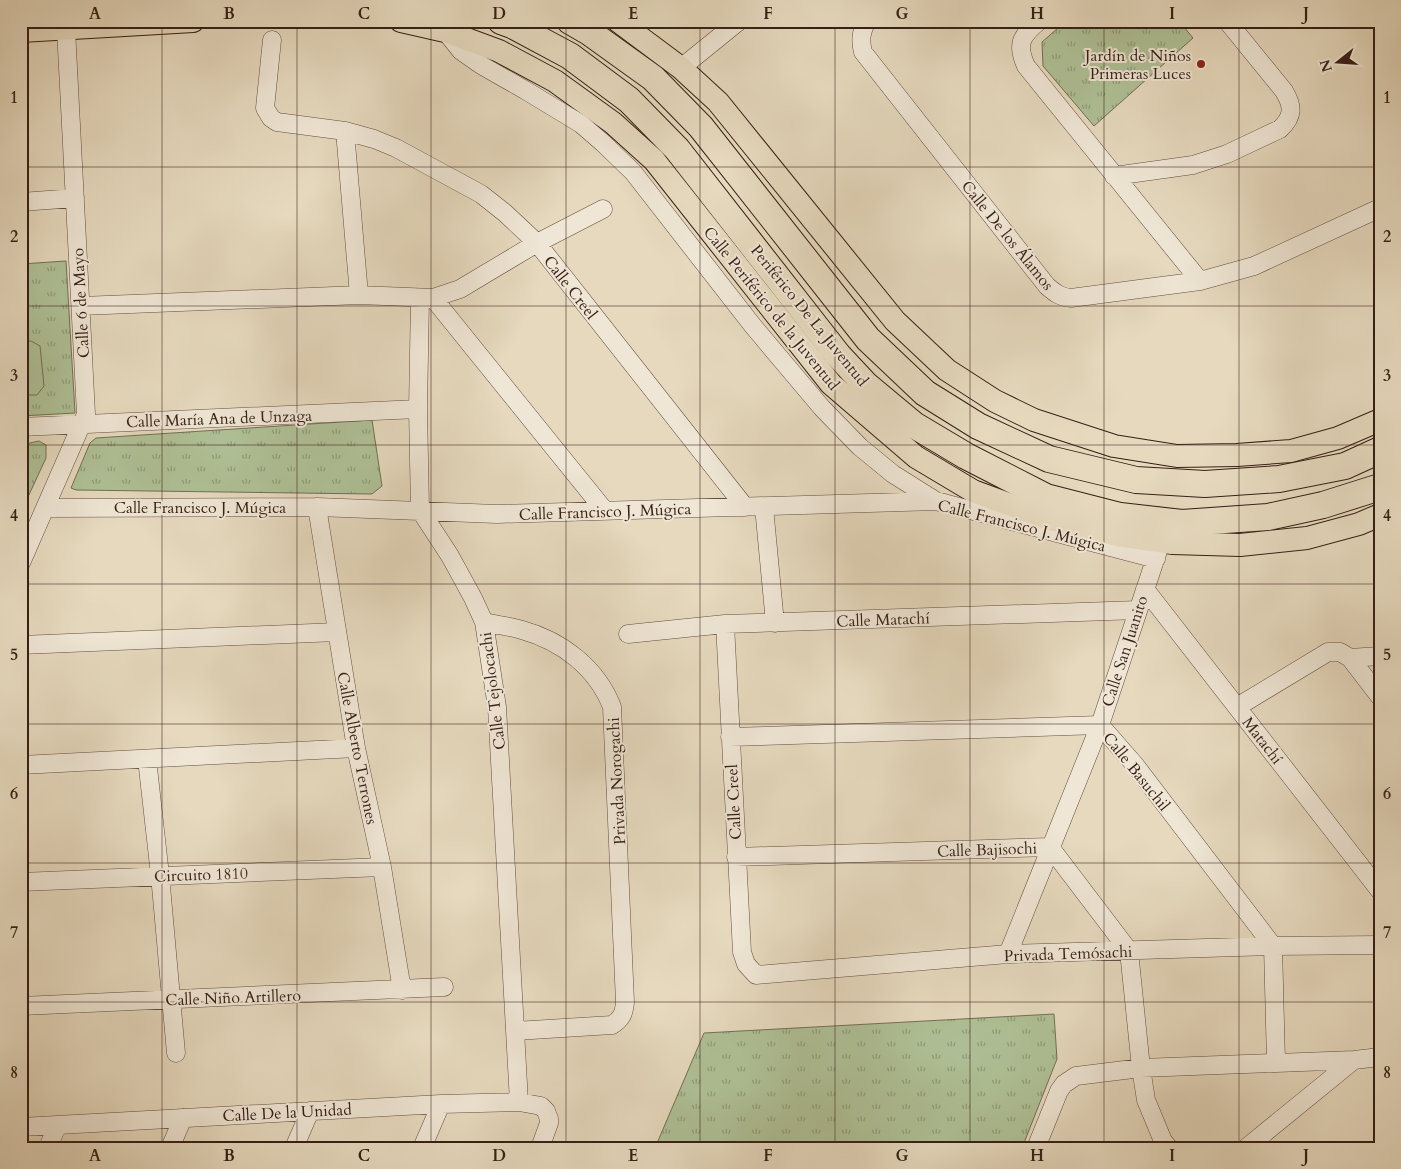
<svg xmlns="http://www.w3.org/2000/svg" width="1401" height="1169" font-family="Cardo,serif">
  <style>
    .park { fill: url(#park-tufts); stroke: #727056 }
    .pitch { fill: #afc096; stroke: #727056 }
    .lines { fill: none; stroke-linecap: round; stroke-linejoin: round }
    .minor-casing { stroke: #624e40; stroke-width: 19 }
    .major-casing { stroke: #361f16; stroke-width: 24 }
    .highway-casing { stroke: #361f16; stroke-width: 28 }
    .minor { stroke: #efe6d5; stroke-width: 18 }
    .major { stroke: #e6d9be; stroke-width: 22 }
    .highway { stroke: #e6d9be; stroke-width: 26 }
    .grid { fill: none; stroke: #361f16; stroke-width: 1; stroke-opacity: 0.55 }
    .poi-dot { fill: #8f2418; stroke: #efe6d5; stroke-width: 2 }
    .labels { text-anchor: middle; stroke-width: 4; stroke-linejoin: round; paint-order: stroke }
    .poi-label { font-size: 16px; fill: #361f16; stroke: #efe6d5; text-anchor: end }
    .street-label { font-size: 16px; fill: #361f16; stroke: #efe6d5 }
    .neatline { fill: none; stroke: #361f16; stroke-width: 2 }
    .grid-label { font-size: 16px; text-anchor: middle; font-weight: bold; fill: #361f16 }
  </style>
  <defs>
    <pattern id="park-tufts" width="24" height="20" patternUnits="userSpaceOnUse" patternTransform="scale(1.25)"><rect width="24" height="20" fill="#afc096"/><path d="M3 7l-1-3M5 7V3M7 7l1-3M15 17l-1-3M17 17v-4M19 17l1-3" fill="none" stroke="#8f9b79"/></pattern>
  </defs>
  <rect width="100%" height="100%" fill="#e6d9be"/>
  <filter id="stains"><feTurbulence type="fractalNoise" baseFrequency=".004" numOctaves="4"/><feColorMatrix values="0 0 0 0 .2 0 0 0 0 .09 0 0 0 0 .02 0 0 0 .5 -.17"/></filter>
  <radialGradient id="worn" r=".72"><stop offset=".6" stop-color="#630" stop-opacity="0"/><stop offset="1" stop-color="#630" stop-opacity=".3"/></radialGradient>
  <path class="park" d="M1066,21H1179L1193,38L1094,126L1043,66L1042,42Z
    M66,261L75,413L21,416V264Z
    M372,420L382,486L372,494L76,490L71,488L90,443L96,438Z
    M39,441L46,445V458L21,512V445Z
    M1054,1014L1057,1059L1022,1148H655L704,1033Z"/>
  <path class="pitch" d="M21,341H31L40,346L44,386L37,395H21Z"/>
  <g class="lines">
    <defs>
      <path id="minor" d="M867,21C861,32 860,40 863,52L1047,286C1055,293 1060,297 1071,298L1200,281L1254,266L1380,208
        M1039,21C1021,36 1016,44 1026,66L1200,281
        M445,31L461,51L481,65L525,90L581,124L603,143L633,172L753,326L822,408L860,447L893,474L936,501
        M272,40L265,108L271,118L277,122L345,131L374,139L396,148L481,194L505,213L537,243L745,507
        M681,68L739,21
        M345,131L359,295
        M1114,176L1193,165L1227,154L1280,129C1294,116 1293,106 1284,91L1227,21
        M21,202L75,198
        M420,298L418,409L420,510L450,556L473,598L484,622L497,707L519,1102
        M433,298L605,511
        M81,306L359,295L433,298L460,289L537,243L603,209
        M21,427L418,409
        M317,507L356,748L382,867L402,990
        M764,507L775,623
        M46,508L317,507L497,514L936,501L1156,559
        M21,563L86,414L66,29
        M1145,589L1380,891
        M484,622C496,625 510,626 522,630C562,641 597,668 612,707L625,1002C624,1013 622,1019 612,1025L515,1031
        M725,624L742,952L746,964L756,975L1008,954L1273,946L1380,945
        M628,634L725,624L1138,610
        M21,645L337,632
        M1350,658L1380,656
        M1237,707L1328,652H1340L1350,658L1380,697
        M730,737L1100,725L1135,765L1273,946L1276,1062
        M147,759L160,875L176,1053
        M21,765L356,748
        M736,857L1050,847L1129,951L1141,1068L1146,1100L1163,1141L1169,1148
        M21,882L382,867
        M1008,954L1100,725L1159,548
        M21,1006L444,987
        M21,1127L441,1104L519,1102L541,1106L546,1111L549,1119V1123L540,1148
        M48,1148L57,1126
        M170,1148L183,1118
        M294,1148L310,1111
        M422,1148L441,1104
        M1036,1148L1059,1091L1064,1084L1076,1076L1141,1068L1354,1060L1380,1057
        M1246,1148L1354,1060"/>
      <path id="major" d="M401,21L445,31L499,51L555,81L613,123L654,160L831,384L916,457L973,491L1046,518L1118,535L1172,543L1240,545L1307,538L1359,524L1380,515
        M618,21L681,68L718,102L895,321L947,370L995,401L1034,420L1114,446L1177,456L1237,455L1291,451L1338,438L1380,420
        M21,31L193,21"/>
      <path id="highway" d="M501,21L512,25L570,56L629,100L677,149L838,355L866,385L914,425L966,456L1046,497L1120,516L1182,523L1268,517L1323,505L1380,487
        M570,21L589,32L653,78L701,127L868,339L925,393L978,426L1049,459L1136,480L1205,484L1279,479L1345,466L1380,450"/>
    </defs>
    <use href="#minor" class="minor-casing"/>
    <use href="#major" class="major-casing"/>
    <use href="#highway" class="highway-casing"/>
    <use href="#minor" class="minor"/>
    <use href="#major" class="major"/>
    <use href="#highway" class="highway"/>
  </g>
  <path class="grid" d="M162,21V1148M297,21V1148M431,21V1148M566,21V1148M700,21V1148M835,21V1148M970,21V1148M1104,21V1148M1239,21V1148M21,167H1380M21,306H1380M21,445H1380M21,584H1380M21,724H1380M21,863H1380M21,1002H1380"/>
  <circle class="poi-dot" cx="1201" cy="64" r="5"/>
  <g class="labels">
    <g class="poi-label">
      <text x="1191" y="61">Jardín de Niños<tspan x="1191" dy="18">Primeras Luces</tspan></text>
    </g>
    <g class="street-label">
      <text transform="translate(1008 235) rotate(51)" y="6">Calle De los Álamos</text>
      <text transform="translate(571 287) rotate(52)" y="6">Calle Creel</text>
      <text transform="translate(80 303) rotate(-93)" y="6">Calle 6 de Mayo</text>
      <text transform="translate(772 308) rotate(51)" y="6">Calle Periférico de la Juventud</text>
      <text transform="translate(810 315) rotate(51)" y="6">Periférico De La Juventud</text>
      <text transform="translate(219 418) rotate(-2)" y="6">Calle María Ana de Unzaga</text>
      <text x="200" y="513">Calle Francisco J. Múgica</text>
      <text transform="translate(605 511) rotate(-2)" y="6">Calle Francisco J. Múgica</text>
      <text transform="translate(1022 525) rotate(14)" y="6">Calle Francisco J. Múgica</text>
      <text transform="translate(883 619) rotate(-2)" y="6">Calle Matachí</text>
      <text transform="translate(1124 651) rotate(-72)" y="6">Calle San Juanito</text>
      <text transform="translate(492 691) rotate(-97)" y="6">Calle Tejolocachi</text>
      <text transform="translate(1263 740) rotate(52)" y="6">Matachí</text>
      <text transform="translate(358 748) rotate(79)" y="6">Calle Alberto Terrones</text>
      <text transform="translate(1137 771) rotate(51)" y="6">Calle Basuchil</text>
      <text transform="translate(616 781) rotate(-93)" y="6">Privada Norogachi</text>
      <text transform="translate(733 802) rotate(-93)" y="6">Calle Creel</text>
      <text transform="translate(987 849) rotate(-2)" y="6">Calle Bajisochi</text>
      <text transform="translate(201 874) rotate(-2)" y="6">Circuito 1810</text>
      <text transform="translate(1068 953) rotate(-2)" y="6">Privada Temósachi</text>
      <text transform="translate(233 997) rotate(-2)" y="6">Calle Niño Artillero</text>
      <text transform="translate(287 1112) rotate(-3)" y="6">Calle De la Unidad</text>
    </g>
  </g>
  <rect width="1401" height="1169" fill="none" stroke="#e6d9be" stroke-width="55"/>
  <g transform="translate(1338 62) rotate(253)" stroke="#efe6d5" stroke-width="4" paint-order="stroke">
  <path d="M0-4L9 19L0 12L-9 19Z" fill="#361f16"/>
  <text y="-8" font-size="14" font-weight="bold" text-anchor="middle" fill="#361f16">N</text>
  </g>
  <rect x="28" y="28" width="1346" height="1114" class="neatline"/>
  <g class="grid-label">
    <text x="95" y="19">A</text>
    <text x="229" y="19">B</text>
    <text x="364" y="19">C</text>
    <text x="499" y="19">D</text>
    <text x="633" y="19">E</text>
    <text x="768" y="19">F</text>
    <text x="902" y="19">G</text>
    <text x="1037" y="19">H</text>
    <text x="1172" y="19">I</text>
    <text x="1306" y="19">J</text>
    <text x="14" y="103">1</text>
    <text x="1387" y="103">1</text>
    <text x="14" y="242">2</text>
    <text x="1387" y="242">2</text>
    <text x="14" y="381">3</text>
    <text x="1387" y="381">3</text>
    <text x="14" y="521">4</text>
    <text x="1387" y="521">4</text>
    <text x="14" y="660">5</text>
    <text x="1387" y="660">5</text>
    <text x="14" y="799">6</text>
    <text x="1387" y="799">6</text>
    <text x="14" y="938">7</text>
    <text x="1387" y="938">7</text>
    <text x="14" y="1078">8</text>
    <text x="1387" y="1078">8</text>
    <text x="95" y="1161">A</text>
    <text x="229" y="1161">B</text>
    <text x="364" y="1161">C</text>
    <text x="499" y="1161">D</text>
    <text x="633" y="1161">E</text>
    <text x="768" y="1161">F</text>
    <text x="902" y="1161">G</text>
    <text x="1037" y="1161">H</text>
    <text x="1172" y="1161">I</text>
    <text x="1306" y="1161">J</text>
  </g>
  <rect width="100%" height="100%" filter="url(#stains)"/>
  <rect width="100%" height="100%" fill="url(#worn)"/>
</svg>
